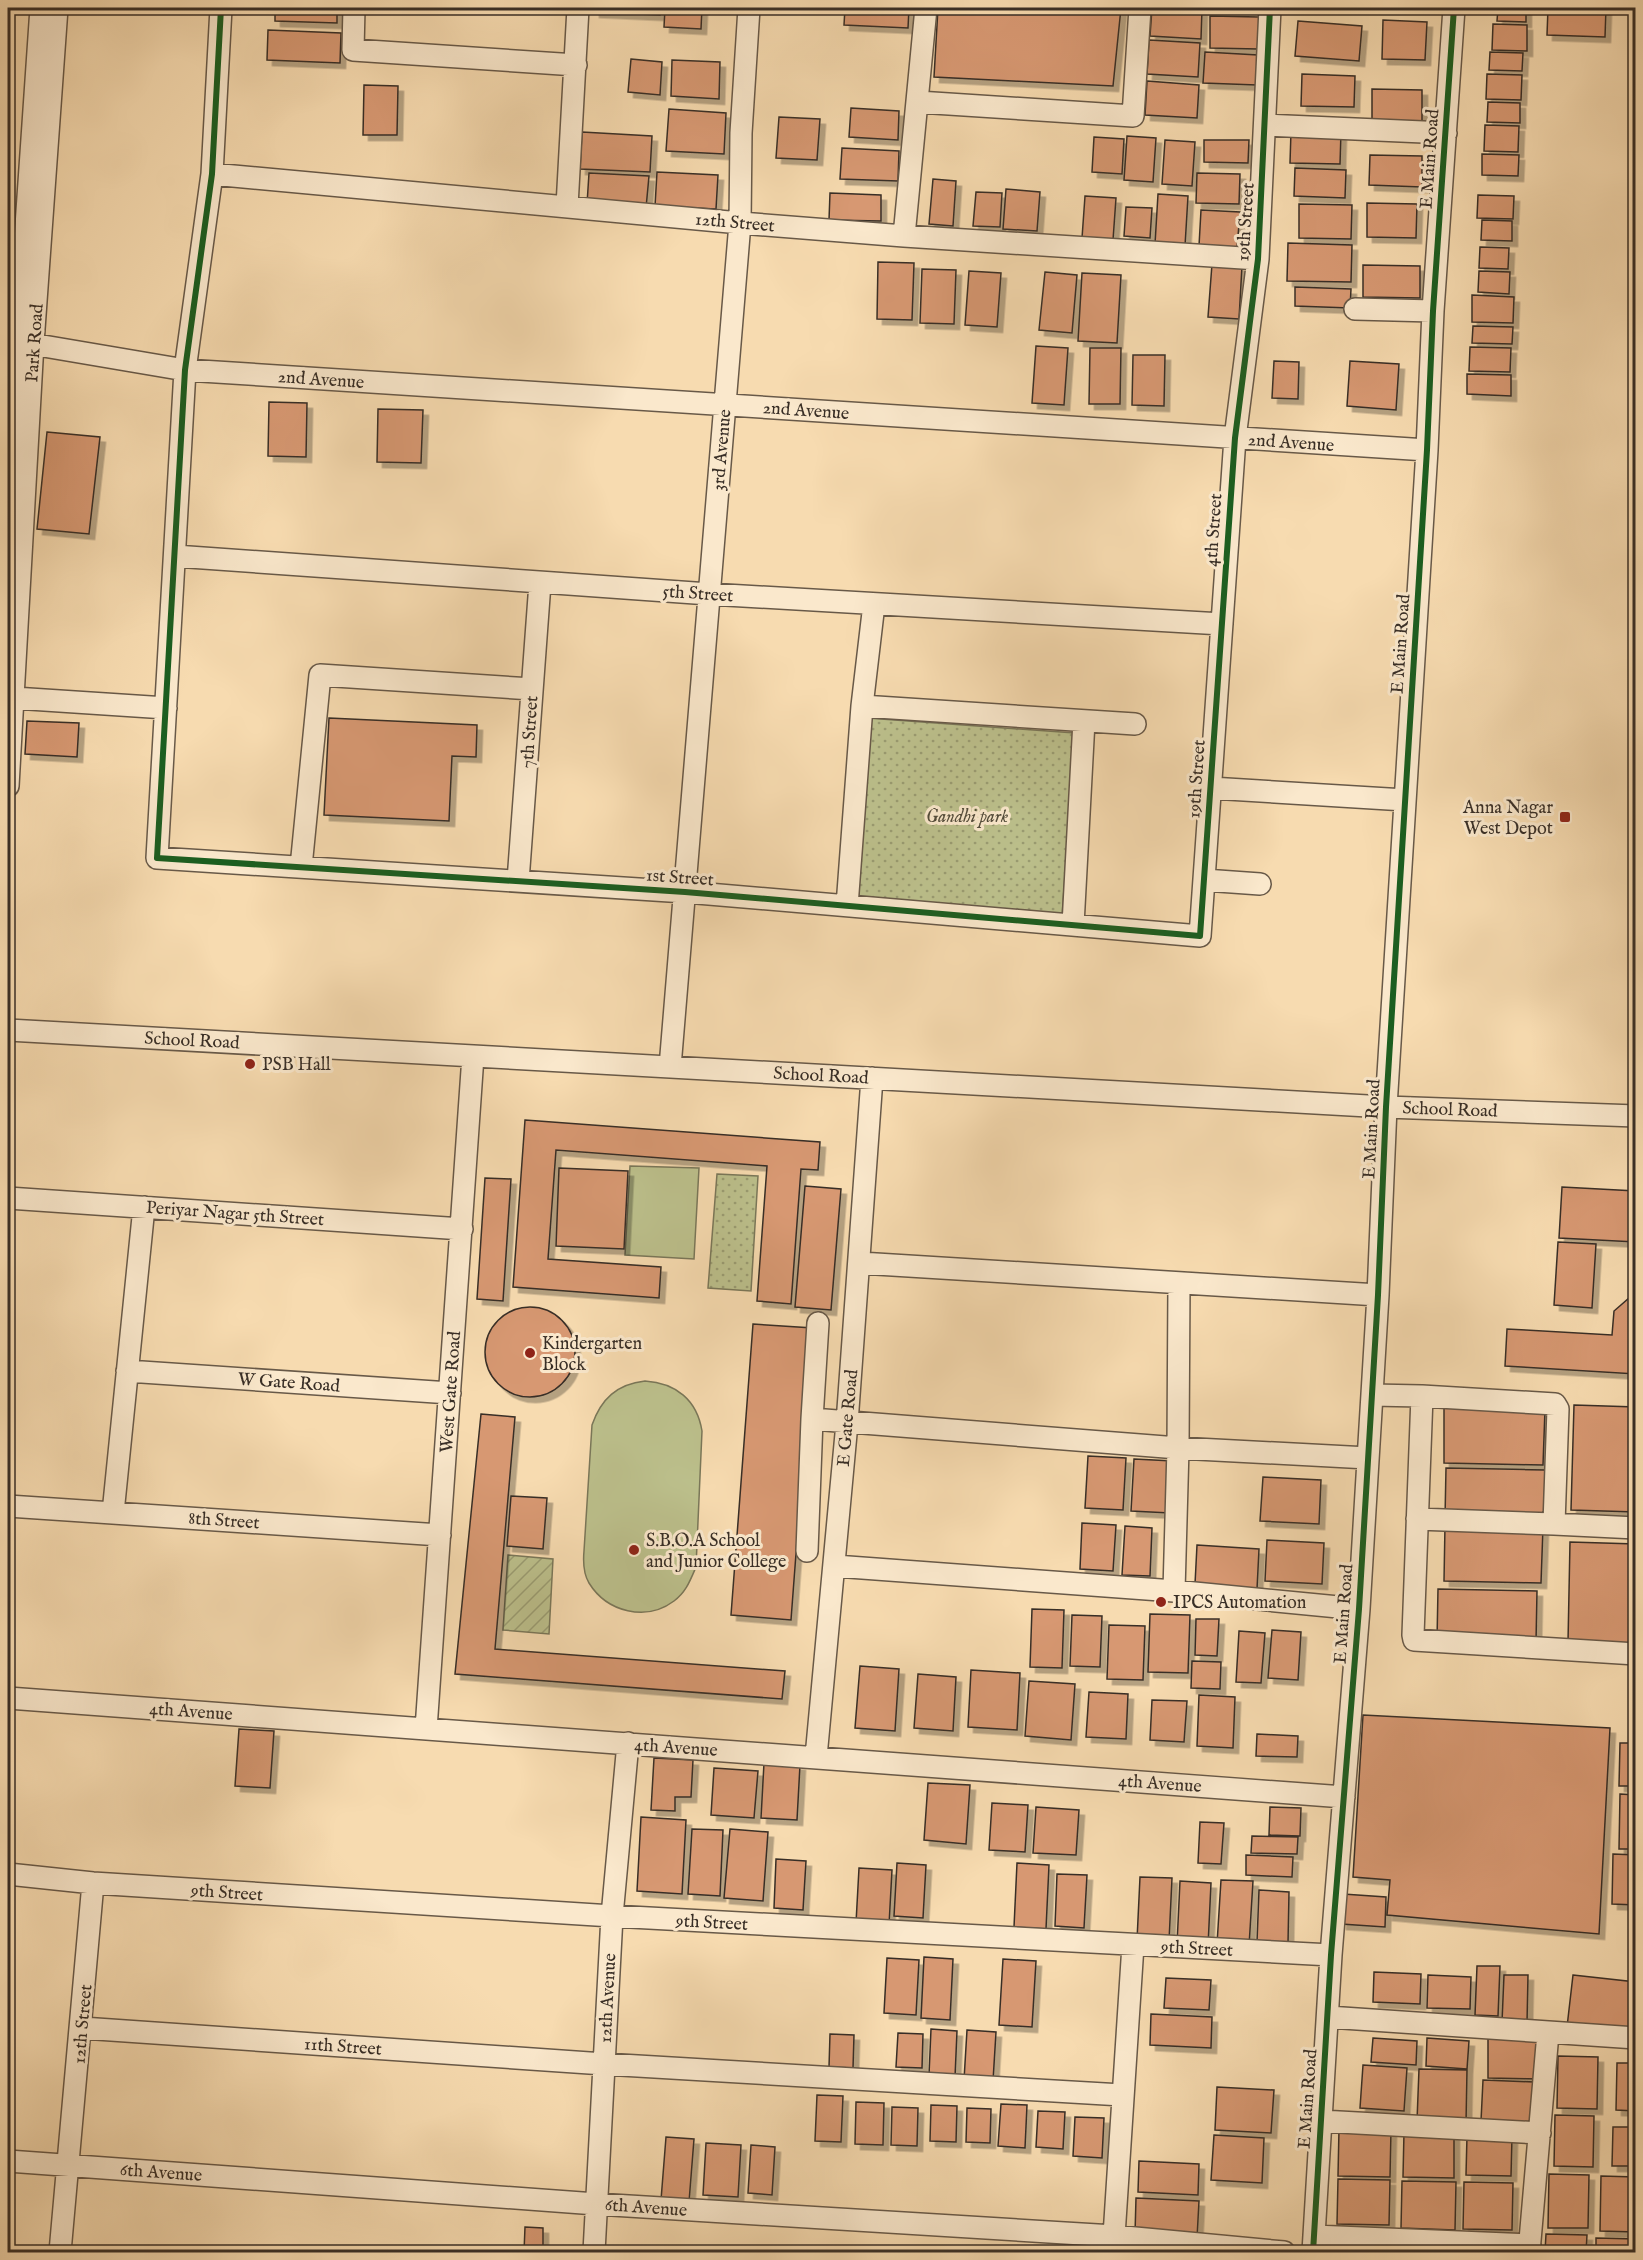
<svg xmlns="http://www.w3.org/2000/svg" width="1643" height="2260" font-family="'IM FELL English',serif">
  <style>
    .grass { fill: #bcc08c; stroke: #7a7759; stroke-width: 1.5 }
    .park { fill: url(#park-dots); stroke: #7a7759; stroke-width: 1.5 }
    .garden { fill: url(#garden-furrows); stroke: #7a7759; stroke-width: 1.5 }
    .building { fill: #d79872; stroke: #382e26; stroke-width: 1.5; filter: url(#shadow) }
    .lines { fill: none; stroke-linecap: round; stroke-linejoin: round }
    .minor-casing { stroke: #685948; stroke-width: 24 }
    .minor { stroke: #fae8cc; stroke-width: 21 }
    .cycleway-casing { stroke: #fae8cc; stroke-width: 10 }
    .cycleway { stroke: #1b5e20; stroke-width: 6 }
    .poi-dot { fill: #8f2418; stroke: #fae8cc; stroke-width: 2 }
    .labels { text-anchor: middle; stroke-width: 6; stroke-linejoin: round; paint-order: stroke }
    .street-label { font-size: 18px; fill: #382e26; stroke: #fae8cc }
    .poi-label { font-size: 18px; fill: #382e26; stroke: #fae8cc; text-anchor: start }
    .park-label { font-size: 18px; font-style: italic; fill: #524b3a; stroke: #fae8cc }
  </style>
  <defs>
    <pattern id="park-dots" width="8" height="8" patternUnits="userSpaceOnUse" patternTransform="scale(1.5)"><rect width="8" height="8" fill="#bcc08c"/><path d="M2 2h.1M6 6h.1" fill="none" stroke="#9a9c72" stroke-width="1.8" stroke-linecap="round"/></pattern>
    <pattern id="garden-furrows" width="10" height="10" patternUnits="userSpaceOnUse" patternTransform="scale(1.5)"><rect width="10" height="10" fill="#bcc08c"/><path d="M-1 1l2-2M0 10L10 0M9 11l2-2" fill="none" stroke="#9a9c72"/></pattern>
    <filter id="shadow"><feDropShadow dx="5.5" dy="5.5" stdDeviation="0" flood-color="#0004"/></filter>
  </defs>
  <rect width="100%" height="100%" fill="#f7dbb0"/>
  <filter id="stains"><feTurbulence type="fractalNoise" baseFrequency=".00333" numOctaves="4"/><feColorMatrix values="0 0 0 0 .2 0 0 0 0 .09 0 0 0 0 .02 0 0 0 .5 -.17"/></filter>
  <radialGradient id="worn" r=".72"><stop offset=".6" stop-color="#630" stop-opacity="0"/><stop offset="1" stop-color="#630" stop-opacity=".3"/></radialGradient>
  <path class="grass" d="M630,1166L699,1168L694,1259L625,1255Z
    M645,1381C676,1383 697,1400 702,1431L696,1567C690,1581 686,1592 674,1601C646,1622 607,1612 589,1583C583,1573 583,1562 584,1551L592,1425C601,1399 617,1384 645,1381Z"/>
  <path class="park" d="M867,718L1075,733L1062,917L854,897Z
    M717,1174L758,1176L751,1291L708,1288Z"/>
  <path class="garden" d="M508,1555L553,1559L549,1634L503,1630Z"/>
  <path class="building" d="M275,8H337V23L275,21Z
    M594,8H660V15L594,12Z
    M665,8H702L701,29L664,27Z
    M845,8H909L908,28L844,25Z
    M938,8H1121L1113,86L934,77Z
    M1152,8L1202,9L1201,39L1150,36Z
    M1498,8H1526V22L1497,21Z
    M1548,8H1606L1605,37L1547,35Z
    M1210,16L1259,17L1258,49L1210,48Z
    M1383,20L1427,22L1425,60L1382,59Z
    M1298,21L1362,26L1359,61L1295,56Z
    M1493,24L1527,25V51L1492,50Z
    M268,30L341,33L340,63L267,60Z
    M1149,40L1200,43L1198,77L1147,74Z
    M1205,52L1258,55L1257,85L1203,83Z
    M1490,52L1523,53L1522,71L1489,70Z
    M631,59L662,62L660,95L628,92Z
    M672,60L720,62L719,99L671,96Z
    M1302,74L1355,76L1354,107L1301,106Z
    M1487,74L1522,75L1521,100L1486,99Z
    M1147,81L1199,85L1197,118L1145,115Z
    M364,85L398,86L397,135H363Z
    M1372,89L1422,90V125L1372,124Z
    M1488,102L1520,103V123L1487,122Z
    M851,108L899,111L898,140L849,137Z
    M669,109L726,113L724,154L666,151Z
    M779,117L820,119L817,160L776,158Z
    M1485,125L1519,126L1518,152L1484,151Z
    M1291,131L1341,132L1340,164L1290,163Z
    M582,132L652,136L650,172L580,169Z
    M1127,136L1156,138L1153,182L1124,180Z
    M1094,137L1124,139L1122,174L1092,172Z
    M1165,140L1195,142L1192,186L1162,184Z
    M1204,140H1249L1248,163L1204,162Z
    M842,148L899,151L898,181L840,179Z
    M1482,154L1519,155L1518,176L1482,175Z
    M1370,155L1422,156V187L1369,185Z
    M1295,168L1346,170L1345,198L1294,196Z
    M657,172L718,175L716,209L655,206Z
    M589,173L649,176L646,208L587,204Z
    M1197,173L1240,174L1239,204L1196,203Z
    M933,179L956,181L953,226L929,224Z
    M1006,189L1040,192L1037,231L1003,229Z
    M976,192L1002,193L1000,227L973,226Z
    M830,193L881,195V221L829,220Z
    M1158,194L1188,196L1185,246L1155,244Z
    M1478,195L1514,196L1513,219L1477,218Z
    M1085,196L1116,198L1113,240L1082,238Z
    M1367,203L1417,204L1416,238L1367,237Z
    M1299,204L1352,205L1351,239L1299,238Z
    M1126,207L1152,208L1150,238L1124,236Z
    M1201,210L1240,212L1237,248L1199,246Z
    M1482,220L1512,221V241L1481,240Z
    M1288,243L1352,245L1351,282L1287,281Z
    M1480,247L1509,248L1508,269L1479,268Z
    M878,262L914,263L912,320L877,319Z
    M1212,264L1242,266L1239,319L1208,317Z
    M1363,265L1420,266V298L1363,297Z
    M922,269L956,270L954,324L920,323Z
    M969,271L1001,273L997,327L965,325Z
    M1479,271L1510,272L1509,294L1478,292Z
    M1045,272L1077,275L1072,333L1039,330Z
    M1082,273L1121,275L1117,343L1078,341Z
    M1295,287L1351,289L1350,308L1295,306Z
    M1472,295L1514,297L1513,323L1472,322Z
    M1473,326L1513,327L1512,344L1472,343Z
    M1036,346L1068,348L1064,405L1032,403Z
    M1470,347L1511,348L1510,372L1469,371Z
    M1090,348H1121L1120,404H1089Z
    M1133,355H1165L1164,406L1132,405Z
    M1274,361L1299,362L1298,399L1272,398Z
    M1350,361L1399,364L1396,410L1347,406Z
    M1467,374L1511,375V396L1467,394Z
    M269,402L307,403L306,457L268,456Z
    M378,409L423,410L421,463L377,462Z
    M47,432L100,437L89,534L37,529Z
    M329,718L477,725L476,757L452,756L449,821L324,815Z
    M27,721L79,723L77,757L25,754Z
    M525,1120L820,1142L818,1170L801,1169L791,1304L757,1301L767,1166L556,1150L548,1259L661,1267L659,1298L513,1287Z
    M559,1168L628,1171L624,1249L556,1246Z
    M485,1178L511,1179L503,1301L477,1299Z
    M805,1186L841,1189L831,1310L795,1307Z
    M1562,1187L1636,1191V1242L1559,1238Z
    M1558,1242L1596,1244L1592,1308L1554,1305Z
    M1636,1292V1374L1505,1366L1507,1329L1612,1335L1614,1311Z
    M485 1352a45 45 0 1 1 90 0a45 45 0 1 1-90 0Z
    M753,1324L813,1328L791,1620L731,1615Z
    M1574,1405L1636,1407V1512L1571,1510Z
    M1444,1407L1545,1409L1543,1465L1444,1463Z
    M481,1414L515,1417L495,1649L785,1671L782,1699L455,1674Z
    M1088,1456L1126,1458L1123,1510L1085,1508Z
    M1134,1459L1173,1461L1170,1513L1131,1511Z
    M1446,1468L1545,1470L1544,1521L1445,1518Z
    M1263,1477L1321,1480L1319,1524L1260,1521Z
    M511,1496L547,1498L543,1549L507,1546Z
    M1082,1523L1116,1525L1113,1571L1080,1569Z
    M1445,1525L1543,1527L1541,1583L1444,1581Z
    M1125,1526L1152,1528L1150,1576L1122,1575Z
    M1267,1540L1324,1543L1322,1584L1265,1581Z
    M1570,1542L1636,1544V1644L1568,1642Z
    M1197,1545L1259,1549L1257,1589L1195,1584Z
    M1438,1589L1537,1591L1536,1642L1437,1640Z
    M1032,1609L1064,1610L1062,1668L1030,1667Z
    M1150,1614L1190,1615L1188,1673L1148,1672Z
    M1072,1615L1102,1616L1100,1667L1070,1666Z
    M1196,1619H1219L1217,1656L1195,1655Z
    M1109,1625L1145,1626L1143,1680L1107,1679Z
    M1272,1630L1301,1632L1298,1680L1268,1678Z
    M1239,1631L1265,1633L1261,1683L1236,1682Z
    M1192,1661L1221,1662L1220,1689L1191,1688Z
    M860,1666L899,1669L895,1731L855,1728Z
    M971,1670L1020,1673L1017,1730L968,1727Z
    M918,1674L956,1677L953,1731L914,1728Z
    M1029,1681L1075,1684L1071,1740L1025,1736Z
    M1089,1692L1128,1694L1126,1739L1086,1737Z
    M1199,1695L1235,1697L1233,1748L1197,1746Z
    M1152,1700L1187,1701L1184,1742L1150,1740Z
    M1363,1715L1610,1728L1599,1934L1387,1915L1390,1880L1353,1877Z
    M239,1729L274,1731L270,1788L235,1786Z
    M1257,1734L1298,1736L1297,1757L1256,1756Z
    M1620,1743H1636V1786H1619Z
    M654,1758L693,1760L691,1797H675V1811L651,1810Z
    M764,1763L800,1765L797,1820L761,1818Z
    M714,1768L758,1771L754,1818L711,1815Z
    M928,1783L970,1785L966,1844L924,1840Z
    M1620,1794L1636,1795V1849H1619Z
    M992,1803L1028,1805L1025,1852L989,1850Z
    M1036,1807L1079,1810L1076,1855L1033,1853Z
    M1270,1807L1301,1808L1300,1836L1269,1835Z
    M641,1817L686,1820L682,1894L637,1891Z
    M1200,1822L1224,1823L1221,1864L1198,1863Z
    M692,1829L723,1830L720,1896L688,1894Z
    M730,1829L768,1832L763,1901L724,1898Z
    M1252,1836L1298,1837L1297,1854L1251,1853Z
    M1613,1854L1636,1855V1905L1612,1904Z
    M1246,1855L1293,1857L1292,1877L1246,1875Z
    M776,1859L806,1861L803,1910L774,1908Z
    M897,1863L926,1865L923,1918L894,1916Z
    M1017,1863L1049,1865L1046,1929L1014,1927Z
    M859,1868L892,1870L889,1925L856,1923Z
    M1057,1874L1087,1875L1084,1928L1055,1926Z
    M1140,1877L1172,1878L1169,1941L1137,1940Z
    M1221,1880L1253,1881L1249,1946L1217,1944Z
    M1180,1881L1211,1883L1208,1946L1177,1944Z
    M1259,1890L1289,1892L1288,1943L1257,1942Z
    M1343,1894L1386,1897L1385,1927L1341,1924Z
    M924,1957L953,1959L950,2020L921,2018Z
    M887,1958L919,1960L916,2015L884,2013Z
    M1003,1959L1036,1961L1032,2027L999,2025Z
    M1477,1966H1500L1498,2016L1475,2015Z
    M1374,1972L1421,1974L1420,2004L1373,2002Z
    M1428,1975L1471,1977L1470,2009L1427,2008Z
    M1504,1975H1528L1527,2023L1502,2022Z
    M1573,1975L1636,1982V2034L1567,2027Z
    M1166,1978L1211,1980L1209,2010L1164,2008Z
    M1151,2014L1212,2017L1211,2048L1150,2045Z
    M931,2029L957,2031L955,2077L929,2075Z
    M967,2030L996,2032L993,2081L964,2080Z
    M898,2033L923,2034L922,2068L896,2067Z
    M830,2034L854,2035L853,2068L829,2067Z
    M1373,2038L1417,2041L1416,2065L1371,2062Z
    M1427,2038L1469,2041L1467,2069L1426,2066Z
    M1488,2038L1539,2039L1538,2079L1488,2078Z
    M1558,2056L1598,2057L1597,2109L1557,2108Z
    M1617,2063H1636V2111L1616,2110Z
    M1363,2065L1407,2068L1404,2111L1360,2108Z
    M1419,2069L1467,2070L1466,2123L1417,2121Z
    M1483,2080L1534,2082L1533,2122L1481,2121Z
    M1217,2087L1274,2090L1271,2133L1215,2130Z
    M817,2095L843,2096L841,2142L815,2141Z
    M856,2102L884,2103L883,2145L855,2144Z
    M1001,2104L1027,2105L1025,2148L998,2146Z
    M931,2105L957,2106L956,2142L930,2141Z
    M892,2107L918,2108L917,2146L891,2145Z
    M967,2108L991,2109L990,2143L966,2142Z
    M1038,2111L1065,2112L1063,2149L1036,2147Z
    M1555,2115L1594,2116L1593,2167L1554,2166Z
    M1075,2117L1104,2118L1102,2158L1073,2156Z
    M1613,2127H1636V2166H1612Z
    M1339,2129L1391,2130L1390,2177L1338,2176Z
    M1404,2132L1454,2133V2178L1403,2177Z
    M1214,2135L1264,2138L1262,2183L1211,2180Z
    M1467,2136L1512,2137L1511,2176L1466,2175Z
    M666,2137L694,2139L689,2202L661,2200Z
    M706,2143L741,2145L738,2197L703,2195Z
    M751,2145L775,2147L772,2195L748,2193Z
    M1139,2161L1199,2164L1198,2195L1138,2192Z
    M1549,2174L1589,2175L1588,2228H1548Z
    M1601,2176L1636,2177V2232L1600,2231Z
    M1338,2179L1390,2180L1389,2225L1337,2224Z
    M1402,2181L1456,2182L1455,2230L1401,2228Z
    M1464,2182L1513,2183L1512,2230L1463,2229Z
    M1136,2198L1199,2201L1197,2238L1135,2234Z
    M525,2227L543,2228V2252H524Z
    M1546,2234L1587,2235L1586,2252H1545Z
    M1596,2238L1636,2239V2252H1596Z"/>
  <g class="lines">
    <defs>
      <path id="minor" d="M221,8L212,174L185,370L157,858L685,892L1200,936L1235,438L1258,259L1270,8
        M354,8L353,50L576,65
        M918,102L1133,116L1140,8
        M1265,125L1446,133
        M212,174L740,223L904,236L1258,259
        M567,206L578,8
        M904,236L926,8
        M1355,309L1433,311
        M8,340L185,370L1427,450
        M8,488L41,8
        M175,556L709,594L1222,624
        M14,698L166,708
        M862,706L1135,724
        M8,786L33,343L57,8
        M1211,788L1405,800
        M301,867L320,675L532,689
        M1204,880L1260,884
        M518,881L540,583
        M847,906L862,706L874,604
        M1073,925L1084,721
        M8,1030L1386,1107L1636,1116
        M670,1067L740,223L741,133L749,8
        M8,1198L462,1229
        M860,1263L1378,1295
        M818,1323L812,1419L1178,1448L1368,1458
        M127,1371L450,1393
        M1372,1395L1422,1396L1413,1635L1414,1640L1636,1654
        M1422,1396L1555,1404L1558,1409L1554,1524L1636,1528
        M8,1506L440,1535
        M113,1513L144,1207
        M1417,1519L1554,1524
        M807,1551L812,1419
        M835,1566L1174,1591L1359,1609
        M1174,1591L1178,1448L1179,1283
        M8,1698L1344,1797
        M426,1729L473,1056
        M816,1757L847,1423L872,1078
        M8,1874L93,1883L612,1916L1331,1955
        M1328,2017L1636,2038
        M82,2028L604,2064L1122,2095
        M1321,2121L1540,2133
        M8,2161L596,2204L1114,2236L1284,2252
        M1114,2236L1133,1945
        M1314,2236L1530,2245
        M60,2252L93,1883
        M594,2252L612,1916L628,1743
        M1313,2252L1331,1955L1359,1609L1378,1295L1386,1107L1427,450L1433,311L1454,8
        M1529,2252L1548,2033"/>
    </defs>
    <use href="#minor" class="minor-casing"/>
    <use href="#minor" class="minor"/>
    <defs>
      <path id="cycleway" d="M221,8L212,174L185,370L157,858L685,892L1200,936L1235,438L1258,259L1270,8
        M1313,2252L1331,1955L1359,1609L1378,1295L1386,1107L1427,450L1433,311L1454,8"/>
    </defs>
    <use href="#cycleway" class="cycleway-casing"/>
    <use href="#cycleway" class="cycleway"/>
  </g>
  <g class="poi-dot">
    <rect x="1559" y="811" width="12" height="12" rx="3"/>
    <circle cx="250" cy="1064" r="6"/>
    <circle cx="530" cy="1353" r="6"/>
    <circle cx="634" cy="1550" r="6"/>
    <circle cx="1161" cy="1602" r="6"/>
  </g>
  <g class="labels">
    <g class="street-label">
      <text transform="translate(1429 159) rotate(-86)" y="6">E Main Road</text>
      <text transform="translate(735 222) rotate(5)" y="6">12th Street</text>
      <text transform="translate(1245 222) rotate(-86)" y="6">19th Street</text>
      <text transform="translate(34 343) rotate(-86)" y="6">Park Road</text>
      <text transform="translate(321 379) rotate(4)" y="6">2nd Avenue</text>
      <text transform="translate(806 410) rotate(4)" y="6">2nd Avenue</text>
      <text transform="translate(1291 442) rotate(4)" y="6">2nd Avenue</text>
      <text transform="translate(721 450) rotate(-85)" y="6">3rd Avenue</text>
      <text transform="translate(1213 530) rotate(-86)" y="6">4th Street</text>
      <text transform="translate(698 593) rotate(4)" y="6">5th Street</text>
      <text transform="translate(1400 644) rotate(-86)" y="6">E Main Road</text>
      <text transform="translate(529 732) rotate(-86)" y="6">7th Street</text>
      <text transform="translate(1196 779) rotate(-86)" y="6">19th Street</text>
      <text transform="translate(680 877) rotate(4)" y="6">1st Street</text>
      <text transform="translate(192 1040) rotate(3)" y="6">School Road</text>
      <text transform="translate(821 1075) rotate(3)" y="6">School Road</text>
      <text transform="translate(1450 1109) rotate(2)" y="6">School Road</text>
      <text transform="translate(1371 1129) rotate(-87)" y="6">E Main Road</text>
      <text transform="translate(235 1213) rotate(4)" y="6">Periyar Nagar 5th Street</text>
      <text transform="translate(289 1382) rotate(4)" y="6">W Gate Road</text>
      <text transform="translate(450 1392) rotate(-86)" y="6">West Gate Road</text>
      <text transform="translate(847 1418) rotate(-85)" y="6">E Gate Road</text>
      <text transform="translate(224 1520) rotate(4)" y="6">8th Street</text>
      <text transform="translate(1343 1614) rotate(-86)" y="6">E Main Road</text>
      <text transform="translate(191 1711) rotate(4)" y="6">4th Avenue</text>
      <text transform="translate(676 1747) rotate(4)" y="6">4th Avenue</text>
      <text transform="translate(1160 1783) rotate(4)" y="6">4th Avenue</text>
      <text transform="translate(227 1892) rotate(4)" y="6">9th Street</text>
      <text transform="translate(712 1922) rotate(3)" y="6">9th Street</text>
      <text transform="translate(1197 1948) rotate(3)" y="6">9th Street</text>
      <text transform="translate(607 1998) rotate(-87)" y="6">12th Avenue</text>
      <text transform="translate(82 2024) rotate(-85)" y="6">12th Street</text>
      <text transform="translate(343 2046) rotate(4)" y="6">11th Street</text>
      <text transform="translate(1307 2099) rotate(-86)" y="6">E Main Road</text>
      <text transform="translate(161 2172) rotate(4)" y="6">6th Avenue</text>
      <text transform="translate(646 2207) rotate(4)" y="6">6th Avenue</text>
    </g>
    <g class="poi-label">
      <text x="1553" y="813" text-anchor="end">Anna Nagar<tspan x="1553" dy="21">West Depot</tspan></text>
      <text x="262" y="1070">PSB Hall</text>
      <text x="542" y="1349">Kindergarten<tspan x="542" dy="21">Block</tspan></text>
      <text x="646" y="1546">S.B.O.A School<tspan x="646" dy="21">and Junior College</tspan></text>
      <text x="1173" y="1608">IPCS Automation</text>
    </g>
    <g class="park-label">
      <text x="967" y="822">Gandhi park</text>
    </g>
  </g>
  <rect width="1643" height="2260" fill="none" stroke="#f7dbb0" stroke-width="30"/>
  <rect x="9" y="9" width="1625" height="2242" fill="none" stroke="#382e26" stroke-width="3"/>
  <rect x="15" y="15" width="1613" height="2230" fill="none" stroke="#382e26" stroke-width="1.5"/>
  <rect width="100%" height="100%" filter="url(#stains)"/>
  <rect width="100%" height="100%" fill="url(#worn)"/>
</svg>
